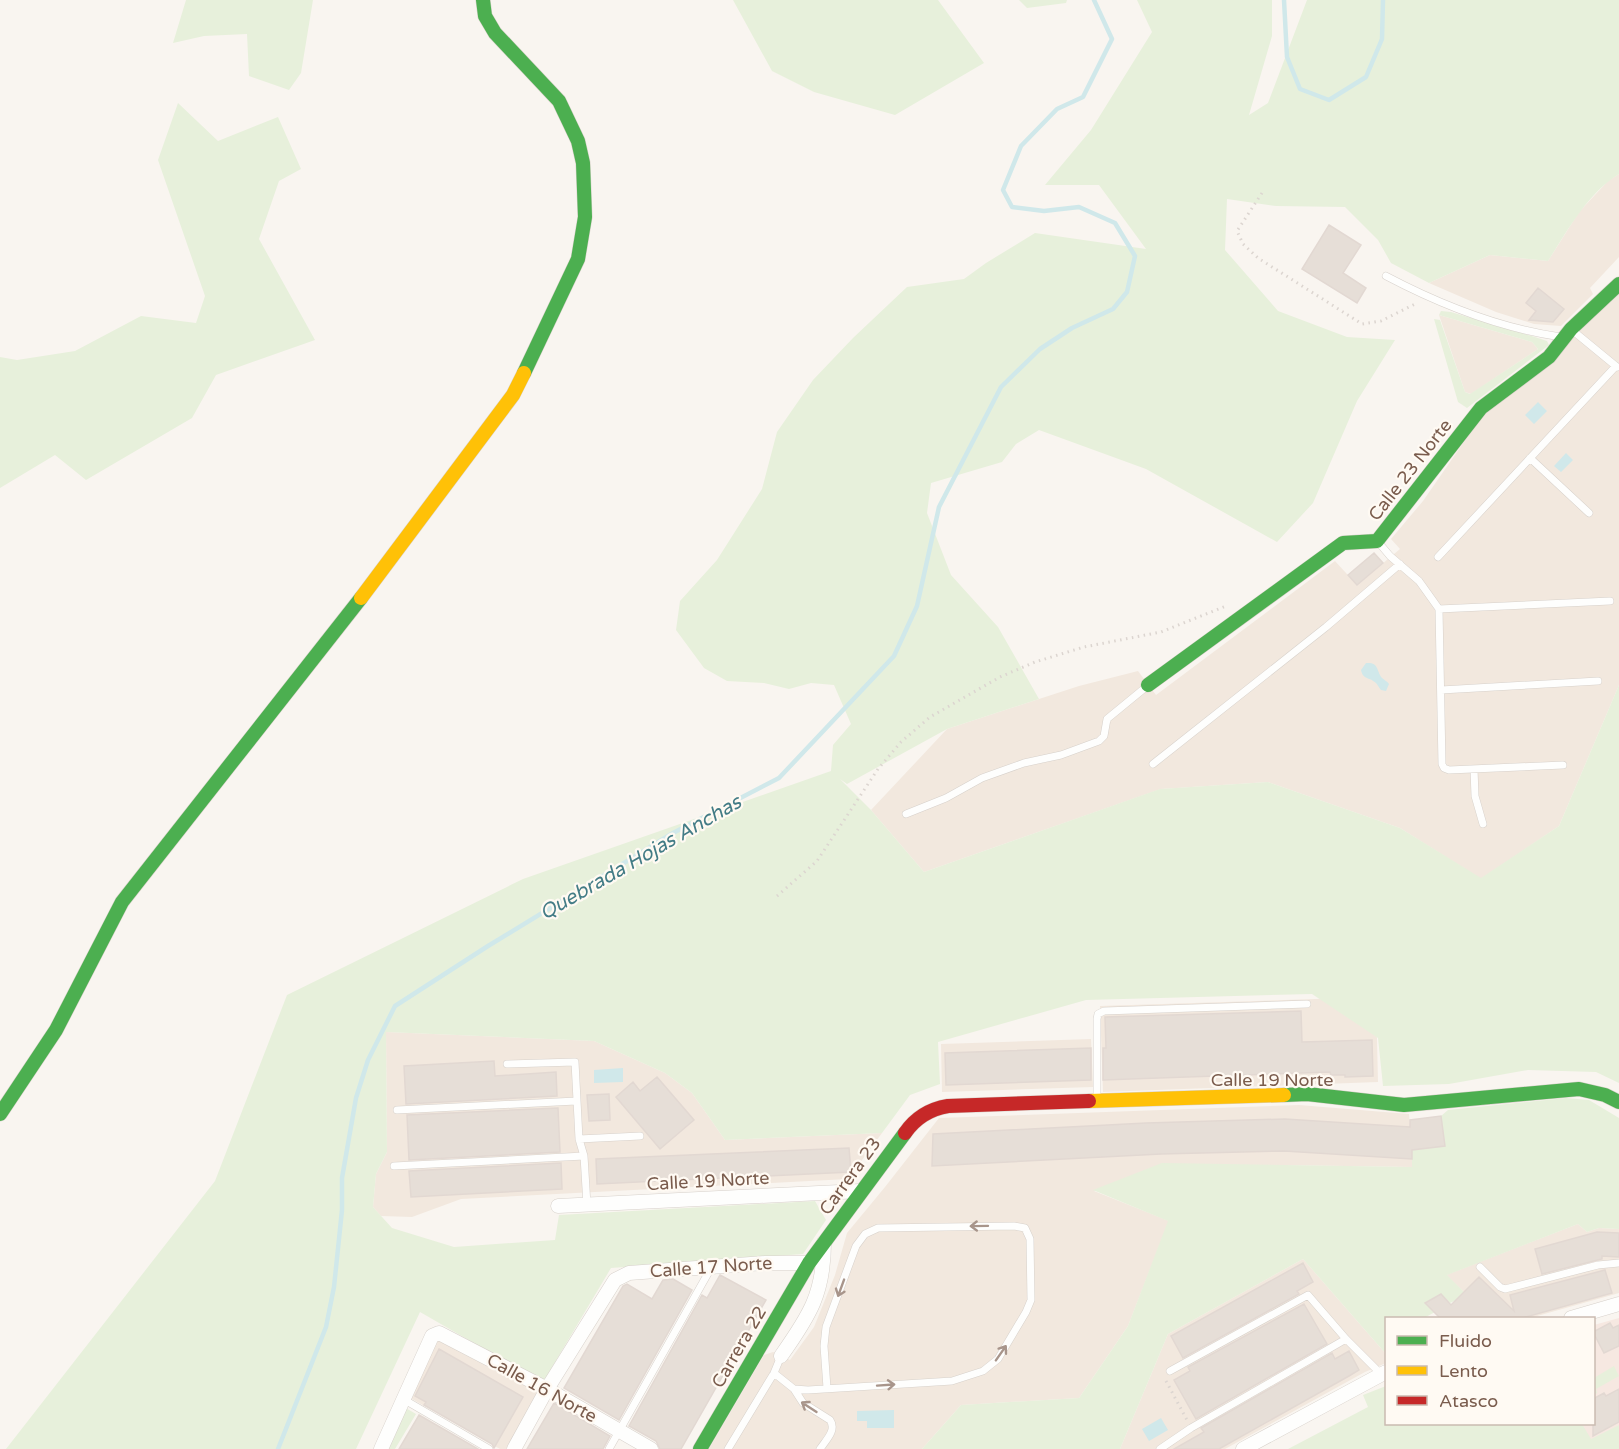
<svg xmlns="http://www.w3.org/2000/svg" width="1619" height="1449" font-family="'Varela Round',sans-serif">
  <style>
    .residential { fill: #f2e8de }
    .commercial { fill: #f6e8e1 }
    .green { fill: #e7f0db }
    .water { fill: #d0e8ea }
    .lines { fill: none; stroke-linecap: round; stroke-linejoin: round }
    .stream { stroke: #d0e8ea; stroke-width: 4.5 }
    .building { fill: #e6ded7; stroke: #e2d8d2; stroke-width: 1.5 }
    .lane-casing { stroke: #d7d1cb; stroke-width: 8 }
    .street-casing { stroke: #d7d1cb; stroke-width: 15 }
    .fast-casing { stroke: #d9d2cb; stroke-width: 15 }
    .slow-casing { stroke: #d9d2cb; stroke-width: 15 }
    .jam-casing { stroke: #d9d2cb; stroke-width: 15 }
    .path { stroke: #dcd5d0; stroke-width: 3; stroke-dasharray: 1.5 4.5; stroke-linecap: butt }
    .lane { stroke: #fefefd; stroke-width: 7 }
    .street { stroke: #fefefd; stroke-width: 14 }
    .fast { stroke: #4caf50; stroke-width: 14 }
    .slow { stroke: #ffc107; stroke-width: 14 }
    .jam { stroke: #c62828; stroke-width: 14 }
    .oneway { stroke: #a8958b }
    .labels { text-anchor: middle; stroke-width: 4.5; stroke-linejoin: round; paint-order: stroke }
    .street-label { font-size: 18px; fill: #7a5c4d; stroke: #fffaf3 }
    .water-label { font-size: 20px; font-style: italic; fill: #437c86; stroke: #fffaf3 }
  </style>
  <rect width="100%" height="100%" fill="#f9f5f0"/>
  <path class="residential" d="M1619,174V257L1590,288L1593,294L1561,326L1534,324L1496,312L1429,283L1490,255L1548,261L1579,212L1608,181Z
    M1619,291V685L1559,826L1481,879L1400,828L1268,782L1161,789L924,872L871,810L947,729L1079,686L1138,671L1156,695L1335,561L1357,585L1400,549L1391,539L1423,501L1484,413Z
    M1439,315L1532,342L1538,349L1471,394L1465,392Z
    M1376,997L1378,1082L1103,1092L1100,1006Z
    M386,1032L594,1041L665,1073L692,1093L725,1140L882,1133L848,1179L461,1199L412,1217L381,1216L373,1207L376,1174L387,1152Z
    M1091,1039L1093,1087L942,1092L941,1044Z
    M1299,1105L1409,1114L1413,1167L1277,1165L1094,1191L1169,1221L1128,1326L1079,1398L961,1405L922,1449H709L764,1355L773,1352L790,1360L814,1327L835,1275L847,1233L885,1187L939,1118Z
    M1578,1224L1587,1232L1599,1228L1619,1229V1293L1530,1318H1491L1446,1275Z
    M1303,1259L1386,1354V1363L1365,1372L1225,1449H1120L1168,1334Z
    M439,1337L539,1393L506,1449H500L405,1395Z"/>
  <path class="commercial" d="M1619,1318V1449L1467,1424H1594V1325Z"/>
  <path class="green" d="M186,0H313L301,73L289,90L249,76L247,34L204,36L173,43Z
    M733,0H938L984,63L895,115L814,92L772,71Z
    M1019,0H1067L1066,3L1027,8Z
    M1137,0H1272V36L1249,115L1268,103L1307,0H1619V174C1587,194 1568,230 1548,261L1490,255L1429,283L1391,263L1378,240L1345,207L1276,206L1227,199L1225,250L1278,311L1347,337L1395,340L1357,401L1313,503L1277,542L1146,469L1039,430L1016,444L1002,462L931,483L927,513L951,575L998,627L1039,699L947,729L847,784L840,779L871,810L924,872L1160,789L1268,782L1400,828L1481,878L1559,826L1619,685V1083L1596,1072L1528,1070L1449,1084L1383,1086L1378,1038L1312,994L1086,1000L938,1042L940,1084L910,1095L882,1133L725,1140L692,1093L665,1073L594,1041L386,1032L387,1152L376,1174L373,1207L392,1228L454,1247L555,1240L559,1215L815,1201L826,1220L803,1254L611,1268L545,1379L538,1380L420,1312L356,1449H6L215,1181L287,995L523,879L831,771L833,745L851,724L834,685L811,683L789,689L764,683L727,681L704,668L676,630L680,601L717,560L762,489L777,432L813,380L853,338L907,287L964,279L986,263L1035,233L1146,249L1099,185H1045L1091,130L1152,32Z
    M178,103L218,141L278,117L301,169L279,181L259,239L315,340L216,375L192,418L86,480L55,455L0,488V357L17,360L75,351L141,316L196,323L205,296L158,160Z
    M1441,311L1451,312L1535,337L1547,341L1549,345L1467,408L1458,402L1434,319L1440,320L1465,392L1470,394L1538,349L1532,342L1439,315Z
    M1566,1098L1589,1100L1619,1118V1229L1599,1228L1587,1232L1578,1224L1447,1275L1467,1295L1450,1303L1441,1294L1426,1302L1435,1312L1424,1318H1386V1354L1303,1259L1168,1334L1120,1449H922L961,1405L1079,1398L1128,1326L1168,1221L1093,1190L1162,1163L1412,1167V1150L1445,1146L1441,1116L1448,1110Z
    M1614,1366L1619,1376L1596,1389L1597,1393L1594,1395V1378Z
    M1386,1386V1424H1582L1591,1439L1619,1425V1449H1288L1368,1407L1363,1395Z
    M395,1404L404,1407L416,1414L395,1449H374Z"/>
  <path class="water" d="M1538,402L1547,411L1534,424L1525,415Z
    M1566,453L1573,460L1561,472L1554,466Z
    M1366,663C1379,662 1376,670 1382,678C1384,680 1387,681 1389,684L1386,691L1381,690C1379,688 1378,685 1376,683C1370,677 1363,680 1361,670Z
    M623,1068V1082L594,1083V1070Z
    M894,1410V1428H867V1421H857V1411Z
    M1161,1418L1168,1430L1149,1441L1142,1429Z"/>
  <g class="lines">
    <path class="stream" d="M1284,0L1287,57L1300,89L1329,100L1366,77L1382,39L1383,0
      M278,1449L326,1327L334,1287L342,1210V1178L356,1098L368,1060L395,1006L488,946L673,833L779,778L894,656L917,606L939,507L1001,387L1040,349L1072,328L1113,309L1127,292L1135,256L1115,223L1079,207L1044,211L1012,207L1003,190L1021,146L1057,109L1083,97L1112,39L1094,0"/>
  </g>
  <path class="building" d="M1329,225L1361,245L1343,273L1366,288L1357,303L1302,269Z
    M1538,288L1564,309L1553,322L1529,320L1536,311L1526,303Z
    M1374,553L1383,563L1357,585L1348,575Z
    M1301,1011L1302,1042L1372,1040L1373,1076L1345,1077V1075H1331L1330,1072L1103,1080V1048H1106L1105,1017Z
    M1091,1048V1080L946,1085L945,1053Z
    M494,1061L495,1076L556,1072L557,1096L406,1104L404,1066Z
    M657,1077L694,1120L660,1149L616,1097L633,1082L640,1091Z
    M609,1094L610,1120L589,1121L587,1095Z
    M558,1108L560,1152L409,1160L407,1115Z
    M1441,1116L1445,1146L1412,1150V1159L1284,1151L1161,1154L932,1166L933,1134L1146,1123L1285,1119L1410,1127V1120Z
    M849,1148L851,1172L597,1184L596,1159Z
    M561,1163L562,1189L411,1197L409,1171Z
    M1597,1232L1619,1233V1257L1602,1256V1259L1542,1274L1535,1249Z
    M1303,1263L1313,1282L1297,1291L1299,1294L1183,1358L1171,1336Z
    M1605,1270L1612,1293L1522,1318H1438L1439,1317L1425,1303L1441,1294L1451,1305L1479,1277L1514,1311L1510,1295Z
    M720,1275L766,1300L681,1449H660L656,1441L629,1426L702,1295L707,1298Z
    M673,1279L692,1290L619,1420L564,1388L623,1286L627,1284L652,1299L663,1280Z
    M1304,1304L1327,1344L1196,1419L1174,1380L1190,1371L1188,1367Z
    M1610,1323L1613,1328L1619,1325V1346L1604,1353L1593,1332Z
    M439,1349L523,1397L494,1448L492,1444L424,1405L426,1402L415,1396Z
    M1349,1351L1359,1370L1349,1376L1219,1449H1174L1204,1432L1201,1428L1332,1353L1335,1359Z
    M1619,1389V1422L1593,1436V1399L1604,1393L1606,1396Z
    M554,1403L610,1436L603,1449H527Z
    M419,1415L478,1449H399Z"/>
  <g class="lines">
    <defs>
      <path id="lane" d="M1386,276C1441,305 1499,328 1561,337
        M1572,330L1617,367
        M1530,458L1589,513
        M1379,543L1390,556L1419,581L1439,609L1442,764L1444,768L1449,770L1563,765
        M1438,557L1616,366
        M1439,609L1610,601
        M1441,690L1598,681
        M1153,764L1326,627L1400,564
        M1474,769L1475,796L1483,824
        M906,814L946,798L982,778L1024,763L1061,755L1099,741L1104,736L1107,719L1146,687
        M507,1064L575,1062L579,1139L584,1156L587,1205
        M1097,1099V1019L1098,1014L1104,1011L1307,1004
        M397,1110L576,1101
        M579,1139L640,1136
        M394,1166L584,1156
        M1480,1267L1500,1287L1505,1289L1598,1265L1619,1263
        M1170,1371L1308,1295L1346,1339L1381,1374
        M774,1373L794,1389L808,1390L952,1381L983,1371L998,1359L1026,1312L1031,1300L1030,1239L1025,1228L1014,1226L878,1228L865,1234L856,1246L826,1327L824,1346L827,1388
        M794,1389L803,1403L830,1420C837,1430 826,1440 820,1449
        M403,1399L489,1449
        M609,1449L711,1268
        M728,1449L774,1373L781,1356
        M1160,1449L1191,1428L1346,1339"/>
      <path id="street" d="M558,1206L860,1191
        M1571,1318L1619,1304
        M781,1356C810,1315 824,1293 824,1242
        M381,1449L432,1336L439,1333L547,1389L651,1449
        M514,1449L547,1389L615,1280L629,1273L765,1263H809
        M1243,1449L1386,1372"/>
      <path id="fast" d="M483,0L485,16L495,33L559,101L578,141L583,163L585,217L578,259L524,373
        M1148,685L1343,543L1377,541L1481,408L1549,357L1571,329L1619,284
        M1284,1095L1307,1094L1404,1105L1579,1089L1605,1095L1619,1102
        M0,1114L56,1030L122,902L361,598
        M700,1449L809,1263L905,1133"/>
      <path id="slow" d="M361,598L513,395L524,373
        M1089,1101L1284,1095"/>
      <path id="jam" d="M905,1133C916,1117 930,1109 948,1106L1089,1101"/>
    </defs>
    <use href="#lane" class="lane-casing"/>
    <use href="#street" class="street-casing"/>
    <use href="#fast" class="fast-casing"/>
    <use href="#slow" class="slow-casing"/>
    <use href="#jam" class="jam-casing"/>
    <path class="path" d="M1262,193L1237,231L1243,244L1258,258L1362,324L1381,321L1417,303
      M777,896L817,861L878,769L901,742L930,717L1000,677L1035,662L1084,647L1161,632L1226,606
      M1166,1381L1187,1420"/>
    <use href="#lane" class="lane"/>
    <use href="#street" class="street"/>
    <use href="#fast" class="fast"/>
    <use href="#slow" class="slow"/>
    <use href="#jam" class="jam"/>
  </g>
  <defs><path id="oneway-shaft" d="M-6 0H5M1.5-3L5.5 0L1.5 3" fill="none" stroke-width="1.6" stroke-linecap="round" stroke-linejoin="round" transform="scale(1.5)"/></defs>
  <g class="oneway">
    <use href="#oneway-shaft" transform="translate(979 1226) rotate(179)"/>
    <use href="#oneway-shaft" transform="translate(841 1288) rotate(110)"/>
    <use href="#oneway-shaft" transform="translate(1001 1353) rotate(-55)"/>
    <use href="#oneway-shaft" transform="translate(886 1385) rotate(-4)"/>
    <use href="#oneway-shaft" transform="translate(809 1407) rotate(-147)"/>
  </g>
  <g class="labels">
    <g class="street-label">
      <text transform="translate(1410 470) rotate(-52)" y="6">Calle 23 Norte</text>
      <text x="1272" y="1086">Calle 19 Norte</text>
      <text transform="translate(850 1176) rotate(-54)" y="6">Carrera 23</text>
      <text transform="translate(708 1181) rotate(-3)" y="6">Calle 19 Norte</text>
      <text transform="translate(711 1267) rotate(-4)" y="6">Calle 17 Norte</text>
      <text transform="translate(739 1347) rotate(-60)" y="6">Carrera 22</text>
      <text transform="translate(542 1388) rotate(29)" y="6">Calle 16 Norte</text>
    </g>
    <g class="water-label">
      <text transform="translate(640 857) rotate(-30)" y="7">Quebrada Hojas Anchas</text>
    </g>
  </g>
  <rect x="1385" y="1317" width="210" height="108" fill="#fffaf3" stroke="#cabbb1" stroke-width="1.5"/>
  <rect x="1397" y="1336" width="30" height="9" fill="#4caf50" stroke="#cabbb1" stroke-width="1.5"/>
  <text x="1439" y="1347" font-size="18" fill="#7a5c4d">Fluido</text>
  <rect x="1397" y="1366" width="30" height="9" fill="#ffc107" stroke="#cabbb1" stroke-width="1.5"/>
  <text x="1439" y="1377" font-size="18" fill="#7a5c4d">Lento</text>
  <rect x="1397" y="1396" width="30" height="9" fill="#c62828" stroke="#cabbb1" stroke-width="1.5"/>
  <text x="1439" y="1407" font-size="18" fill="#7a5c4d">Atasco</text>
</svg>
